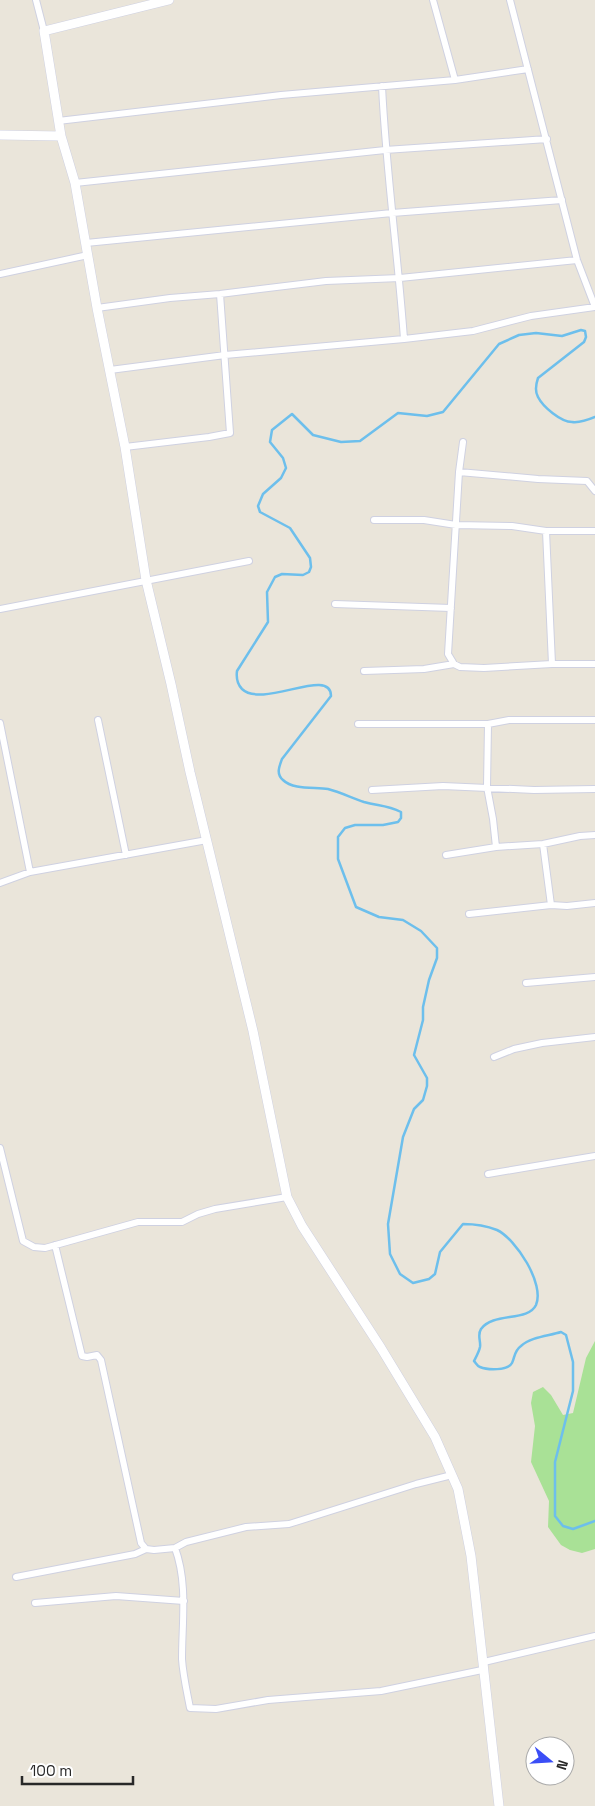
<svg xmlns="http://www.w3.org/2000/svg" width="595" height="1806" font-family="'Space Grotesk',sans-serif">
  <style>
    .green { fill: #a9e196 }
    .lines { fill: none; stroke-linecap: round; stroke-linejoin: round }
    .stream { stroke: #6dbfec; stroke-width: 2.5 }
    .street-casing { stroke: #cfd1e1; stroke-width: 8 }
    .secondary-casing { stroke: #cfd1e1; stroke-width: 10 }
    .street { stroke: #fff; stroke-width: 6 }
    .secondary { stroke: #fff; stroke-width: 9 }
  </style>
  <rect width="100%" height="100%" fill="#eae5da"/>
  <path class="green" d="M595,1341V1549L582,1553L570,1550L561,1545L548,1527L549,1501L531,1462L535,1426L531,1403L533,1392L543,1387L551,1395L563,1415L573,1413L586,1358Z"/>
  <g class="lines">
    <path class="stream" d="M595,417C588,420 580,423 572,422C561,422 543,407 538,397C535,392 536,384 538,378L584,342L586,337L585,331L581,330L562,336L536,333L519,335L499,344L443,412L427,416L398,413L360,441L341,442L313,435L292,414L272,430L270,442L283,458L286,468L281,478L263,494L258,506L260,512L290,528L310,558L311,567L309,572L303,575L282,574L275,577L267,592L268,622L237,671C236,679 237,684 242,689C263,709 331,666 331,696L282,759C279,767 276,774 283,780C293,790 314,787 328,789C340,792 352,798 364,802C378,806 387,805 401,812V818L398,822L383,825H355L345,828L338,837V859L356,907L379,917L403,920L421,931L437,948V958L429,980L423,1007V1020L414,1055L427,1078V1086L423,1100L414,1109L403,1137L388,1224L390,1254L400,1274L413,1283L429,1279L435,1274L440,1252L463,1224C474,1224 487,1226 497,1230C516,1239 545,1284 536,1305C528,1322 493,1312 481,1329C477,1335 481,1341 480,1347C479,1352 476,1357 474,1361C476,1363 477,1366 480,1367C487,1370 508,1371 512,1363C515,1357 514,1351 521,1346C531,1337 548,1336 561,1332L566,1335L573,1362V1391L555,1462V1516L563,1526L573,1529L595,1521"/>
    <defs>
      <path id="street" d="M36,0L44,31
        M433,0L455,80
        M510,0L577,260L595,307
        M382,86C386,171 398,255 404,339
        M58,121L281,95L455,80L528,69
        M75,183L385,150L547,139
        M86,243L392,213L562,200
        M0,274L88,255
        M97,308L170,298L220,294L326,281L400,278L577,260
        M110,370L225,355L404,339L473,331L531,316L595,307
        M125,447L209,437L230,433L220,294
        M459,472L463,442
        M374,520H424L456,525L512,526L546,531H595
        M546,531L552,664
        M335,604L451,608
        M0,609L249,561
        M454,664L448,654L459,472L538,479L587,481L595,491
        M364,671L424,669L454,664L460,667L484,668L552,664H595
        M98,720L126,855
        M0,723L30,872
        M358,724H488L509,720H595
        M488,724L487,787L493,819L496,847
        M372,790L443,786L534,790L595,789
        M543,844L551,905
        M446,855L496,847L543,844L580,836L595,835
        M0,883L30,872L207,840
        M469,914L551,905L567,906L595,903
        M526,983L595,977
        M494,1057L514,1049L542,1043L595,1037
        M0,1148L23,1241L34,1247L45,1248L138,1222H182L198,1214L215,1209L287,1197
        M488,1174L595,1156
        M55,1245L82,1356L87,1357L97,1355L101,1360L141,1543L146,1549L154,1550L175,1548C188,1583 182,1622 182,1659C183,1675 187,1692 190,1708L216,1709L268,1700L381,1691L482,1670
        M175,1548L186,1542L246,1527L289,1524L416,1484L452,1475
        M16,1577L135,1554L146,1549
        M35,1603L116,1596L184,1601
        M484,1662L595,1636"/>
      <path id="secondary" d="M169,0L44,31L61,136L75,183L97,308L125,447L146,580L171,684L190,772L253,1031L287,1197L302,1226L381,1348L435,1437L458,1489L471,1556L499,1806
        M0,135L61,136"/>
    </defs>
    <use href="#street" class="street-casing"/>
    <use href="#secondary" class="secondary-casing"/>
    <use href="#street" class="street"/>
    <use href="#secondary" class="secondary"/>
  </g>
  <g transform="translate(550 1761) rotate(108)"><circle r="24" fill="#ffffff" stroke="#a9a9a9"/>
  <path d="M0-4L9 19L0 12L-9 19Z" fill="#3b4ef6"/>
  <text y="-8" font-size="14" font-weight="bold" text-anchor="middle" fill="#282828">N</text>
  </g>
  <path d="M22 1776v8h111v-8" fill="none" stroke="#282828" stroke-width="2.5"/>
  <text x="30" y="1776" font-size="15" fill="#282828" stroke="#ffffff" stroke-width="4" paint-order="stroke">100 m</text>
</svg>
